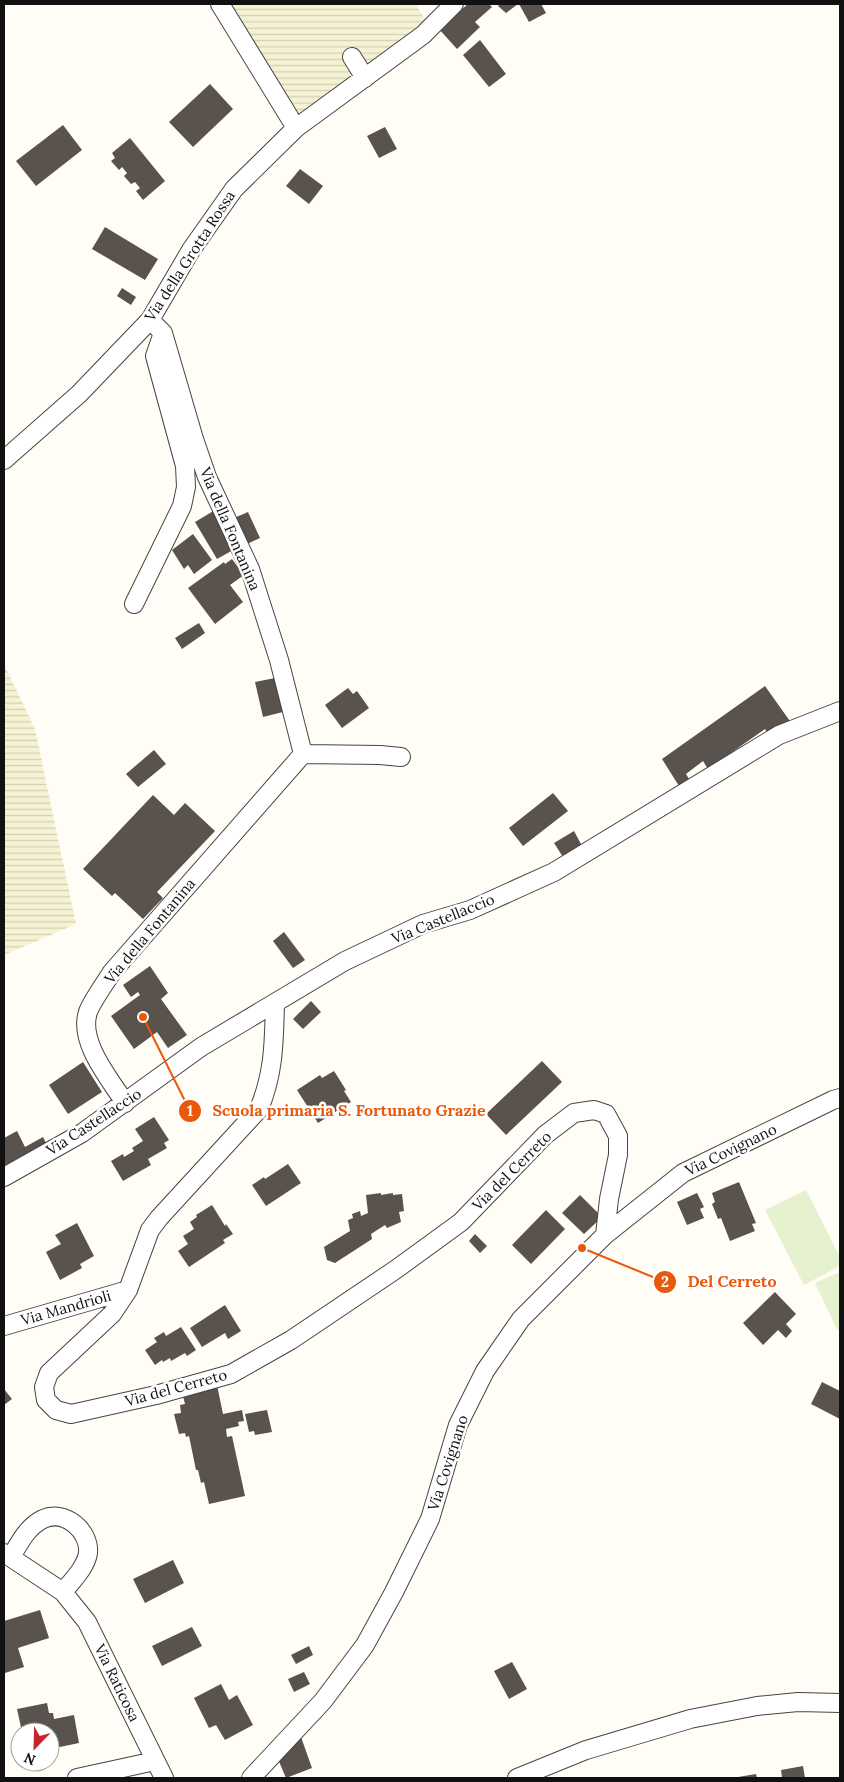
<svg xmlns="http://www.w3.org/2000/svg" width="844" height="1782" font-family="Lora,serif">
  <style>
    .farmland { fill: url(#farmland-rules) }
    .pitch { fill: #e6f2cf }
    .building { fill: #5a524d }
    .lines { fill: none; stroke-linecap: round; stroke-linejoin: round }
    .minor-casing { stroke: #444; stroke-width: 20 }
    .minor { stroke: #fff; stroke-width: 18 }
    .labels { text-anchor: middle; stroke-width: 5; stroke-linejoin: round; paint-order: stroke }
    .street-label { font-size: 15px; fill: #111; stroke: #fff }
    .leader { fill: none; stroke: #e8590c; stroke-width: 2 }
    .callout-dot { fill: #e8590c; stroke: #fff; stroke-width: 2 }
    .mark-label { font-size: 15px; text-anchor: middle; font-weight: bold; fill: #fff }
    .callout-label { font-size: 16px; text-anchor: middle; font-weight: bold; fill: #e8590c; stroke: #fff; stroke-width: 5; stroke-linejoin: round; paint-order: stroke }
  </style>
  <defs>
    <pattern id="farmland-rules" width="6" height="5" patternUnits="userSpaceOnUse" patternTransform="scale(1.25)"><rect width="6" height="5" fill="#f6f3d4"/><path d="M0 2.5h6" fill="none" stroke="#d2cfb5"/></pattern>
  </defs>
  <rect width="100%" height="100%" fill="#fffdf5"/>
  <path class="farmland" d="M228,4H416L425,21L300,115Z
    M4,664L35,729L76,924L4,955Z"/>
  <path class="pitch" d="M806,1190L840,1257V1266L804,1285L765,1210Z
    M840,1272V1329L837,1330L815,1283Z"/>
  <path class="building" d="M468,4H489L492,7L475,22L480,27L457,49L439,29Z
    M500,4H518L506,13L498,6Z
    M519,4H541L546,13L529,22Z
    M480,40L506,74L489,87L463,55Z
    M210,84L233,109L193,147L169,122Z
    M63,125L82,150L36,186L16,161Z
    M385,127L397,149L379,158L367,136Z
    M130,138L165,181L143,200L136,191L140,188L135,182L131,184L124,176L127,173L122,167L119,170L111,161L115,158L112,153Z
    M300,169L323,186L309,204L286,186Z
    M105,227L158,259L145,280L92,249Z
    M122,288L136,297L131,305L117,296Z
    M215,510L235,549L217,559L195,522Z
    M248,512L260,538L245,545L234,518Z
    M193,534L212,560L194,574L188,565L184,569L172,550Z
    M232,559L244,575L230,585L243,602L215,624L188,588L224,562L225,564Z
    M199,623L205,633L182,649L175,638Z
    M280,677L287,711L263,717L255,682Z
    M765,686L792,724L768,734L765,729L708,769L703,761L686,774L689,779L679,786L662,759Z
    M348,688L353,694L357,691L369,708L342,728L325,705Z
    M154,750L166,764L138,787L126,774Z
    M553,793L568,811L523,846L509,828Z
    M153,795L174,815L185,803L215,831L157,892L163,898L143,919L115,893L112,896L83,869Z
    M574,831L582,846L563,857L554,843Z
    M284,932L305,960L293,968L273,941Z
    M150,966L168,993L161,999L187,1035L168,1048L157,1032L134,1049L111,1016L140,995L138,992L131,997L123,985Z
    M311,1001L321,1012L303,1029L293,1019Z
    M542,1061L562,1082L506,1135L486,1114Z
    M83,1062L102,1092L68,1114L49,1085Z
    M334,1071L346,1090L344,1091L351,1102L318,1123L297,1090L320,1075L322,1078Z
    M154,1117L169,1140L164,1143L167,1148L148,1159L151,1165L123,1181L111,1161L123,1154L124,1157L134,1151L132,1148L143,1141L135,1129Z
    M17,1131L25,1147L43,1137L48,1147L4,1171V1138Z
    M288,1164L301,1183L266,1206L252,1185L264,1177L265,1179Z
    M739,1182L756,1223L752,1224L755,1231L730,1241L721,1218L718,1219L712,1204L715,1202L712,1193Z
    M381,1193V1195L393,1193V1195L402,1194L404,1211L399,1212L401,1222L387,1228L385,1225L371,1234L372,1239L335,1263L327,1260L324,1247L350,1231L348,1220L353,1218L352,1214L360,1211L361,1216L368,1213L366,1195Z
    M697,1193L704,1207L700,1209L704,1218L687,1225L677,1202Z
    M580,1195L602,1217L584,1234L562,1213Z
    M212,1205L225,1226L226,1224L233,1234L223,1240L225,1243L189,1267L178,1251L188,1244L183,1236L194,1229L190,1222L197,1217L196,1215Z
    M546,1210L565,1229L531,1264L512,1245Z
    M77,1223L94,1256L80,1264L82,1268L60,1280L46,1252L61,1244L55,1235Z
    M475,1234L487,1246L480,1253L469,1241Z
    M775,1292L796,1314L786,1324L792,1331L786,1338L778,1330L763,1345L743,1323Z
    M225,1305L241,1331L228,1339L225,1333L202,1347L190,1328Z
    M181,1327L196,1350L187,1356L185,1353L171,1361L170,1358L163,1362L162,1360L155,1365L145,1350L157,1342L154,1338L164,1332L166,1336Z
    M822,1382L840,1391V1419L811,1404Z
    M217,1385L223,1414L242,1410L244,1421L238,1422L239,1426L226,1429L227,1437L232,1436L245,1496L209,1504L204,1482L201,1483L198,1470H196L189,1436L186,1437L185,1433L179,1434L174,1414L181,1413L180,1405L185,1404L182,1392Z
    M4,1389L12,1399L4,1405Z
    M267,1410L272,1432L255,1435L254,1431L249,1432L245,1414Z
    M173,1560L184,1583L145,1603L133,1579Z
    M40,1610L49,1638L18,1648L24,1667L5,1673L4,1621Z
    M192,1627L202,1646L162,1666L152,1646Z
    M309,1646L313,1655L296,1664L291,1655Z
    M512,1662L527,1689L509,1699L494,1671Z
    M304,1672L310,1684L294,1692L288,1679Z
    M221,1684L229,1700L237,1695L253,1725L225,1740L216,1725L209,1728L194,1698Z
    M47,1703L49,1713H53L54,1719L74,1715L79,1743L50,1749V1732H22L17,1709Z
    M301,1737L312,1768L286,1778L278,1759Z
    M803,1766L805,1778H782L781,1770Z
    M756,1774L757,1778H738V1777Z"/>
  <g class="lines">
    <defs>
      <path id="minor" d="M220,4L296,128
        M352,57L365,78
        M150,320L163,333L194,439L207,477L250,569L279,660L303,754
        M4,460L79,394L150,320L191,250L234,189L296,128L423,35L454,4
        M134,604L182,506L186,487L185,466L155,356L163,333
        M275,1003C274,1042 274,1073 259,1109L159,1218L150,1230L128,1290L112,1314L49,1373L44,1387L46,1400L56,1410L71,1414L156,1395L231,1374L291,1340L395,1270L461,1222L545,1135L574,1113L594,1110L606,1114L618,1136V1155L609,1199L605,1235
        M125,1103C110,1079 78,1042 88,1012C92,1001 106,982 112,972L303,754L380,755L401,757
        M4,1177L82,1133L201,1047L345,961L423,924L470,910L554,872L779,735L840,711
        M4,1326L128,1290
        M4,1553L63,1592L87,1622L164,1778
        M11,1557C20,1542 27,1527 43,1519C65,1509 90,1531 88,1553C86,1567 72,1581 63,1592
        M77,1778L155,1761
        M251,1778L323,1701L365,1645L394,1592L430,1519L458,1425L485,1371L521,1319L605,1235L683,1173L833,1100L840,1098
        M517,1778L586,1750L690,1719L757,1706L798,1702L840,1703"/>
    </defs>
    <use href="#minor" class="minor-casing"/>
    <use href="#minor" class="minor"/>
  </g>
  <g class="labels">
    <g class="street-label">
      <text transform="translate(190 256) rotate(-57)" y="5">Via della Grotta Rossa</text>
      <text transform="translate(230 529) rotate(67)" y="5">Via della Fontanina</text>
      <text transform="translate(443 919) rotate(-22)" y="5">Via Castellaccio</text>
      <text transform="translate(150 931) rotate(-50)" y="5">Via della Fontanina</text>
      <text transform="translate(94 1122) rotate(-33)" y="5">Via Castellaccio</text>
      <text transform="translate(731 1150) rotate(-26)" y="5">Via Covignano</text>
      <text transform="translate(512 1171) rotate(-45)" y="5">Via del Cerreto</text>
      <text transform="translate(66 1308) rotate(-16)" y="5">Via Mandrioli</text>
      <text transform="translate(176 1388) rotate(-15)" y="5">Via del Cerreto</text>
      <text transform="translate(448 1463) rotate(-72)" y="5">Via Covignano</text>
      <text transform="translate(117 1683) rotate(64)" y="5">Via Raticosa</text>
    </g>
  </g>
  <path class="leader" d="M143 1017L190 1111M582 1248L665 1282"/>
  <g class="callout-dot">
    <circle cx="143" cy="1017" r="5"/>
    <circle cx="582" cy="1248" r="5"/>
    <circle cx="190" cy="1111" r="12"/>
    <circle cx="665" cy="1282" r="12"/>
  </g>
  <g class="mark-label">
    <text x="190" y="1116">1</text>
    <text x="665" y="1287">2</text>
  </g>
  <g class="callout-label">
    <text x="349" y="1116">Scuola primaria S. Fortunato Grazie</text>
    <text x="732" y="1287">Del Cerreto</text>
  </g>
  <rect width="844" height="1782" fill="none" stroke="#111111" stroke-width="10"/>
  <g transform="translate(35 1747) rotate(203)"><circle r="24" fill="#ffffff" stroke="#a0a0a0"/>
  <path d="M0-4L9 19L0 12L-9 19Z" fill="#c4262e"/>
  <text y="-8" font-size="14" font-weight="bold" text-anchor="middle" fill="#111111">N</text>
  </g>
</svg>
